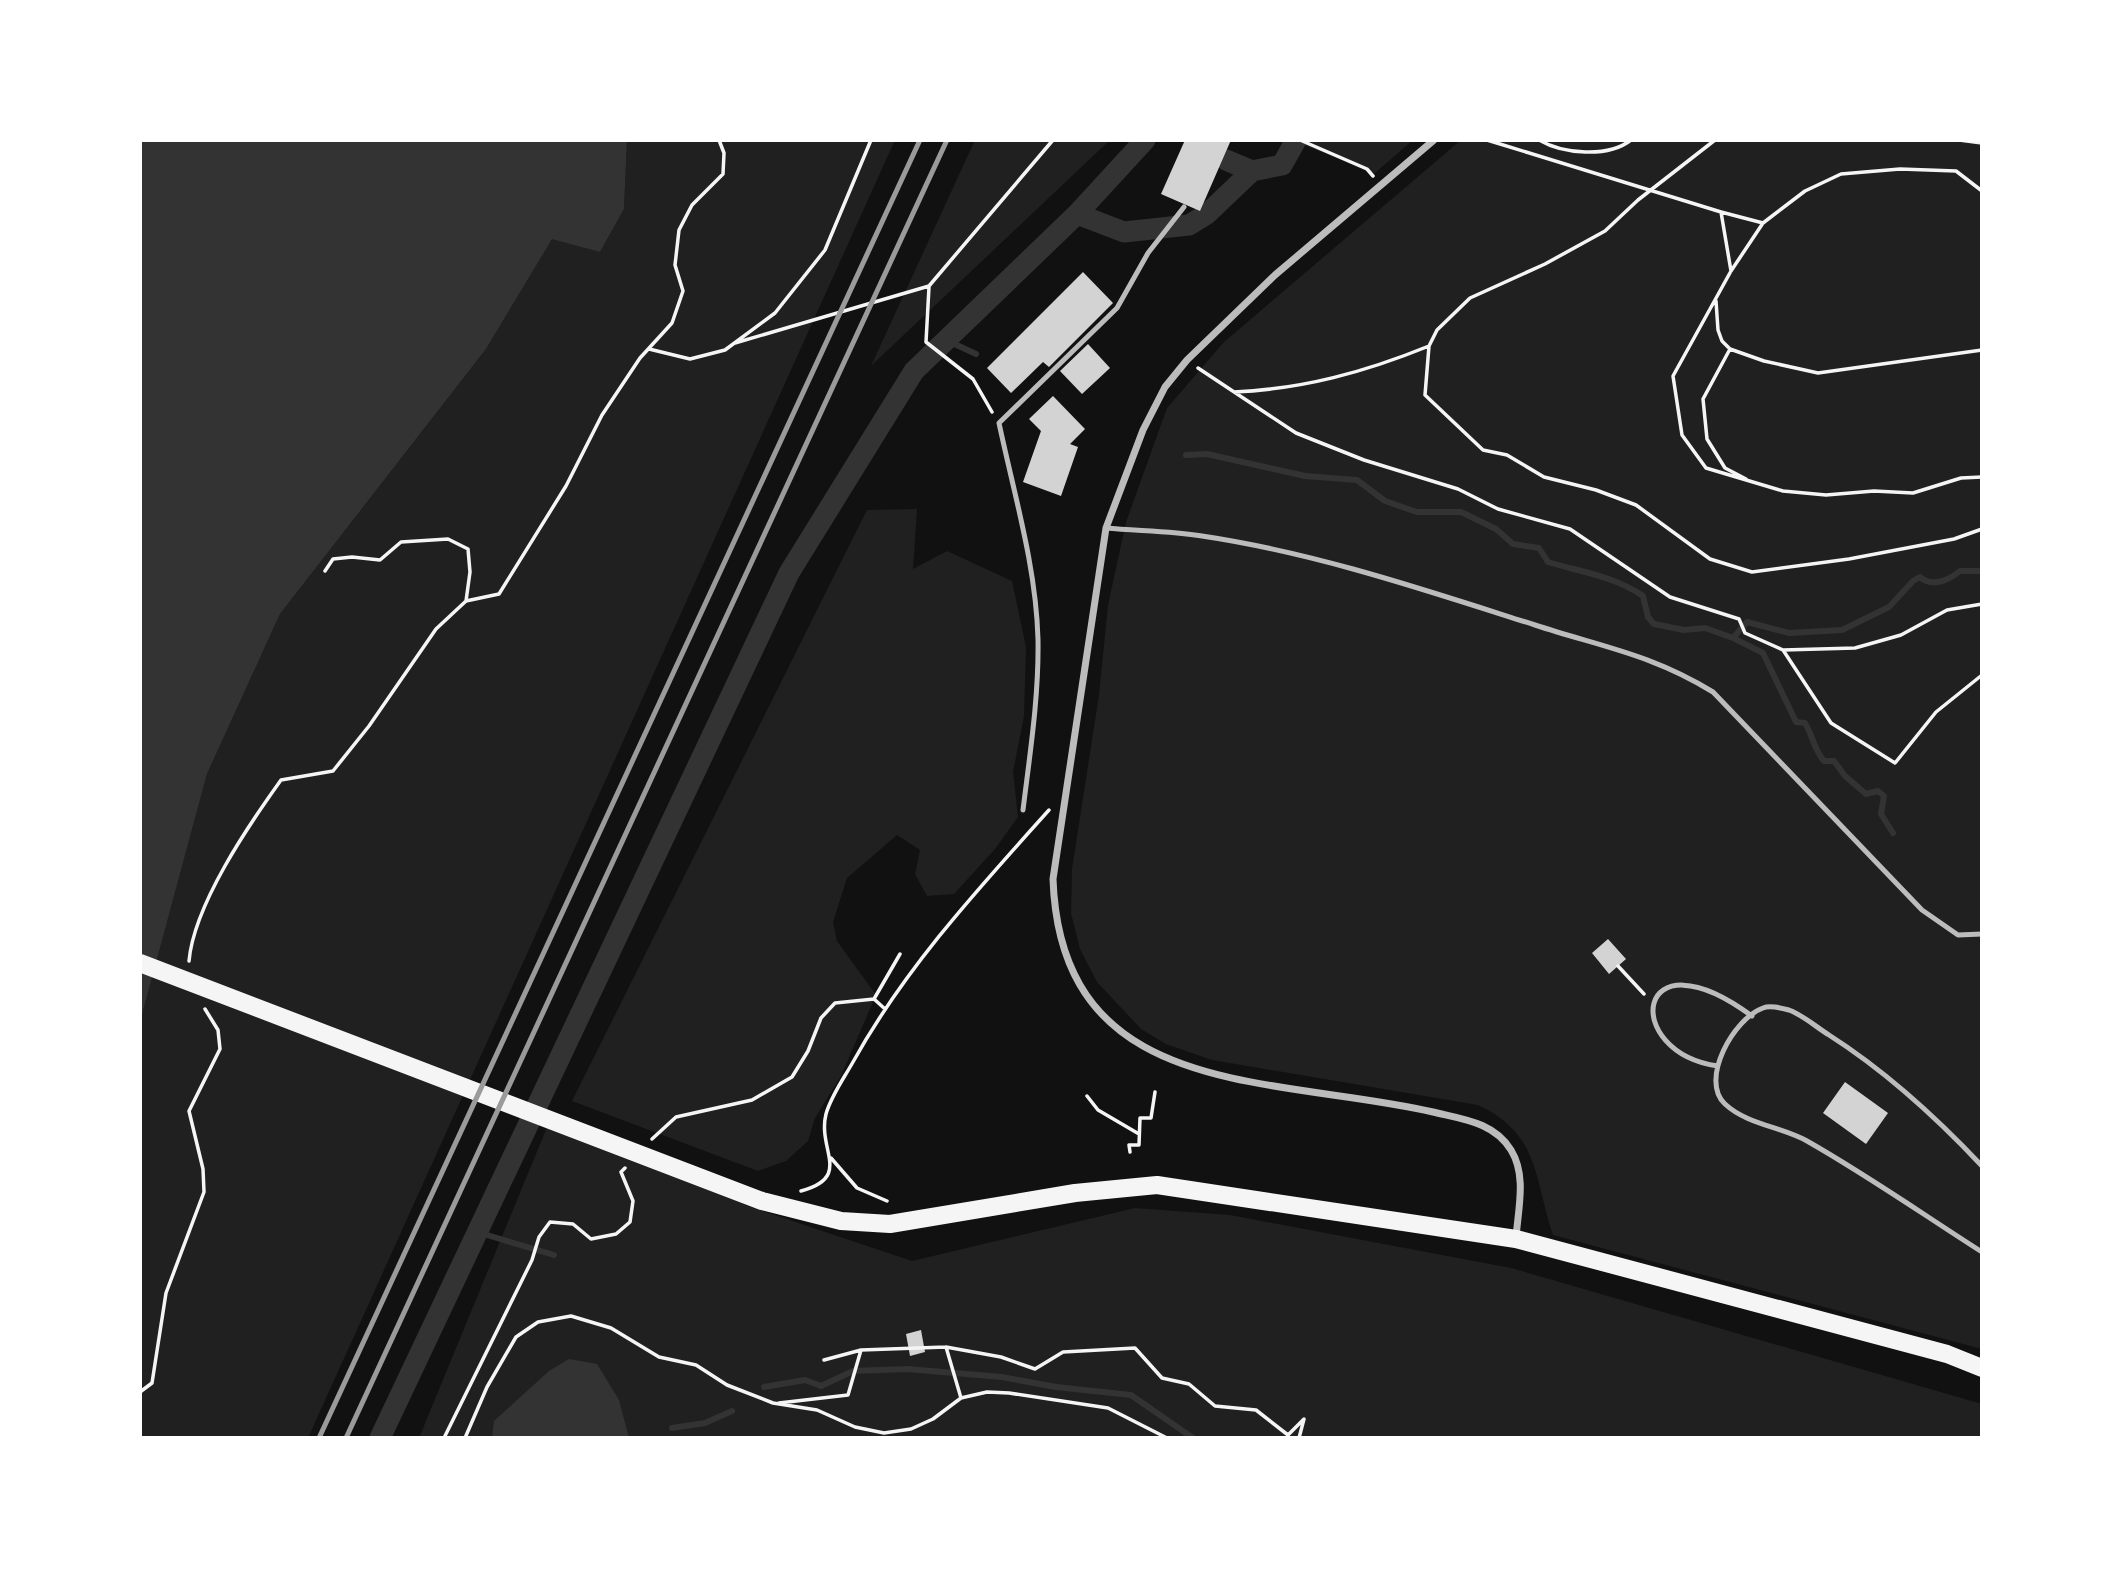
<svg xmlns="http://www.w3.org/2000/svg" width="2122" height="1578" font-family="'Source Serif 4',serif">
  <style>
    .green { fill: #202020 }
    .water { fill: #333 }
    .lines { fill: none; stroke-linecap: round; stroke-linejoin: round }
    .stream { stroke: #333; stroke-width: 6 }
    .canal { stroke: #333; stroke-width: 21 }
    .building { fill: #d3d3d3 }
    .path { stroke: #f5f5f5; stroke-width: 3.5 }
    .service { stroke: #bcbcbc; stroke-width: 5 }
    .minor { stroke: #bcbcbc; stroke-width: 7 }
    .primary { stroke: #f5f5f5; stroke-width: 18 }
    .rail { stroke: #9a9a9a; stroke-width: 5 }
  </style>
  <rect width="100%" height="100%" fill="#111"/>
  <path class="green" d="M627,140H895L308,1438H140V1022L207,774L280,614L486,349L552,238L600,252L624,209Z
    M975,140H1110L871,366Z
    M1291,140H1413L1375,173Z
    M1461,140H1982V1349L1553,1235C1534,1178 1540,1134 1478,1105L1212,1060L1166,1044L1141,1029L1097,982L1080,949L1071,913L1072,869L1099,695L1108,605L1126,522L1167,408L1224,342Z
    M917,509L913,569L947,551L1012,581L1026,647L1024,716L1013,772L1018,817L995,849L954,894L927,896L915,874L920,850L897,835L847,878L833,922L837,941L876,995L841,1076L815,1118L808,1141L786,1161L758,1171L572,1101L867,510Z
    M550,1120L748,1206L912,1261L1135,1208L1230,1215L1511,1268L1982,1404V1438H419Z"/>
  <path class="water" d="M140,140H627L624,209L600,252L552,239L486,349L280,614L207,774L140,1022Z
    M569,1359L597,1364L619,1400L629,1438H492L494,1421L549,1371Z"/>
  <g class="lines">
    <path class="stream" d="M946,340L976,354
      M1186,455L1207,454L1305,476L1357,480L1385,501L1417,512H1461L1496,529L1513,544L1539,548L1548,562C1581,572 1614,576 1643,596L1648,617L1654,624L1684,630L1705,628L1733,638L1747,622L1789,633L1842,630L1889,607L1913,581L1920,577C1932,588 1949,580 1960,571H1982
      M1733,638L1763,653L1796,722L1805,723C1813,736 1814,750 1824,761H1834L1845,776L1866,794L1878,791L1884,796L1881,814L1893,833
      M477,1232L554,1255
      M764,1387L805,1380L821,1386L853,1371L907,1369L1002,1377L1056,1387L1131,1395L1193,1438
      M672,1428L705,1423L732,1411"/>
    <path class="canal" d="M1226,160L1252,171
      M1077,214L1145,140
      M380,1438L789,573L914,371L1077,214L1124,232L1189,225L1207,214L1252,171L1282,165L1296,140"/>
  </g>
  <path class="building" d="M1185,140H1231L1200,211L1161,194Z
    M1083,272L1113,303L1049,367L1043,362L1011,393L987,368Z
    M1088,344L1110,368L1082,394L1060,371Z
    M1053,396L1085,429L1070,444L1078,447L1061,496L1023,482L1041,431L1029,419Z
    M1608,939L1626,959L1609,974L1592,953Z
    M1845,1082L1888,1113L1866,1144L1823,1113Z
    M921,1330L925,1352L910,1356L906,1334Z"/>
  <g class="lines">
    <path class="path" d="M1300,140L1367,169L1373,176
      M1487,140L1721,212L1731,271
      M1539,140C1563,154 1608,158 1631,140
      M1715,140L1638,200L1605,231L1545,264L1470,298L1437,330L1429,346L1425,395L1483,450L1507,455L1544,477L1596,490L1636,505L1710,559L1752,572L1849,559L1954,539L1982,529
      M1959,140L1982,143
      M1982,191L1956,171L1900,169L1841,174L1805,191L1763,223L1731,271L1673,376L1682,435L1706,468L1783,491L1826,495L1874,491L1913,493L1961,478L1982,477
      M1721,212L1763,223
      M929,287L926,342L973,379L992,412
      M1716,301L1718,330L1722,341L1730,349L1764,361L1818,373L1982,350
      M735,343L929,286L1053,140
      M649,349L690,359L725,350L775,313L825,250L871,140
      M1730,349L1703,399L1707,439L1725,468L1746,479
      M1198,368L1296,433L1364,460L1458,489L1498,509L1570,529L1670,597L1739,619L1745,633L1783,650L1831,723L1895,763L1936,712L1982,675
      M1234,392C1303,389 1365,372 1429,346
      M325,571L333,559L352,557L380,560L401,542L448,539L468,549L470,572L466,601
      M1783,650L1855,648L1901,635L1947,610L1982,604
      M189,961C194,905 248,826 281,780L333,771L369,726L436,629L466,601L499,594L566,486L602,415L640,358L672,323L683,291L675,265L679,230L692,205L723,174L724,153L719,140
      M1618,966L1644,994
      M874,999L885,1009
      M1087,1096L1098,1110L1139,1134
      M652,1139L676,1117L752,1100L792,1077L808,1051L821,1018L835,1003L874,999L900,954
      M1130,1152L1129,1145H1139L1140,1118H1151L1155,1092
      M831,1158L857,1188L887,1201
      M801,1191C853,1177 817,1150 826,1114C831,1096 844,1078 853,1062C905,968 978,889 1049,810
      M946,1347L1001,1357L1035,1369L1063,1352L1135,1348L1162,1378L1189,1384L1215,1406L1256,1410L1288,1435L1304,1419L1299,1438
      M824,1360L861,1350L946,1347L961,1398
      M140,1392L152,1383L166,1293L204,1192L203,1169L189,1111L220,1049L218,1030L205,1009
      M779,1403L848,1395L861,1350
      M444,1438L532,1260L539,1237L550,1222L573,1224L591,1239L616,1234L630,1222L633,1201L621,1172L625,1168
      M465,1438L487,1387L516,1337L538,1322L571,1316L611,1328L659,1357L696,1365L727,1385L773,1403L817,1410L855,1427L884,1433L911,1429L933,1419L961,1398L987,1392L1009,1393L1108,1408L1167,1438"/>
    <path class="service" d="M1106,528C1138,531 1170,531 1202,536C1316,553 1425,590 1535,625C1602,647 1651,654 1713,692L1922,910L1958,935L1982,934
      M1023,810C1030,753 1039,696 1038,639C1036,566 1014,494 999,423L1117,308L1148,253L1184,207
      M1718,1066C1620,1052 1634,929 1752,1016
      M1982,1166C1935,1116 1887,1072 1829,1035C1816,1027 1803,1015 1789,1010C1781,1008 1770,1005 1763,1008C1734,1018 1699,1080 1725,1104C1746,1124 1782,1127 1807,1141C1867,1175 1924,1215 1982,1252"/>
    <path class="minor" d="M1434,140L1275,275L1187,360L1165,387L1143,430L1106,528L1053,879C1061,1102 1273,1075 1433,1112C1462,1119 1494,1122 1511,1150C1527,1176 1518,1209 1516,1238"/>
    <path class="primary" d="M140,963L762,1201L841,1221L890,1224L1075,1193L1157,1185L1516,1239L1947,1354L1982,1368"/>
    <path class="rail" d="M319,1438L920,140
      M346,1438L947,140"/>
  </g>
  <rect width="2122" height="1578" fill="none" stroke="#ffffff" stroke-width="284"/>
</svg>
